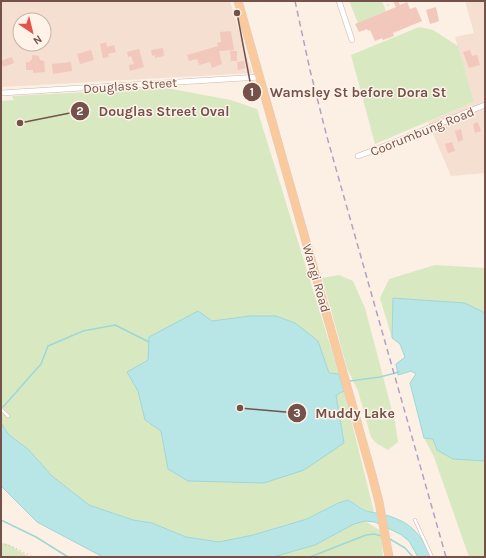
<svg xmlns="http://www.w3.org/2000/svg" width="486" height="558" font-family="Karla,sans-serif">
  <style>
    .residential { fill: #f4dfd1; fill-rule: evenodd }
    .green { fill: #d8e9c2 }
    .water { fill: #b8e5e5; stroke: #9ed7d7 }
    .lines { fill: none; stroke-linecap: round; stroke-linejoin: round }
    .stream { stroke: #9ed7d7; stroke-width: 1.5 }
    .building { fill: #f1c8bb }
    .lane-casing { stroke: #cfb7ad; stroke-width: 3.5 }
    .street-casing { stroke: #cfb7ad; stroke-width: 6 }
    .primary-casing { stroke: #d8cfcc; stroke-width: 9 }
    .path { stroke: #d6ab9e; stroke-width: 1; stroke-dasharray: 1 3; stroke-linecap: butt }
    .lane { stroke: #fff; stroke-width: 2.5 }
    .street { stroke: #fff; stroke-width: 5 }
    .primary { stroke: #fac99c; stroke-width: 8 }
    .rail { stroke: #b0a2c5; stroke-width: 1.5; stroke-dasharray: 6 4; stroke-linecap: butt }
    .labels { text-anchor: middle; stroke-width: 3; stroke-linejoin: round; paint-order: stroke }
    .street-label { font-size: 13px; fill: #745249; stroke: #fff3e9 }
    .leader { fill: none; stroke: #745249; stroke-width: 1.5 }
    .callout-dot { fill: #745249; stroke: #fff3e9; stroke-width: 1.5 }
    .mark-label { font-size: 12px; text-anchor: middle; font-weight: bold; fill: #fff }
    .callout-label { font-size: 14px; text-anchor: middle; font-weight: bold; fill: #745249; stroke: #fff3e9; stroke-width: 3; stroke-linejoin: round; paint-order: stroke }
  </style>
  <rect width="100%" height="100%" fill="#fcefe3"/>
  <path class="residential" d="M1,1H230L252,73L1,87ZM20,20H44V44H20Z
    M465,1H485V173L451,176L428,122L474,102L455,37L474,33Z"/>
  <path class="green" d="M349,1H382L386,11L358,23Z
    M419,27L433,30L458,46L474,102L375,144L351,55Z
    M166,88L231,100L257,109L339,374L329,373L318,341L250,316L212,321L127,372L138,391L145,420L161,431L168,469L344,443L336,395L344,391L374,512H369L348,500L338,503L307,519L253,535L219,542L186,537L152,523L133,520L89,505L52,476L28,449L9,435L1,423V101L14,100L12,96Z
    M435,265L485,268V313L465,303L393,298L392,338L380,298L389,279Z
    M339,275L353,281L365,308L395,422L398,442L388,450L376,443L371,437L358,391L347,368L322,278Z
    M424,438L433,439L437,450L485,461V557H469L434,457Z
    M365,521L381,531L383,557H273L315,545L354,524Z
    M1,543L8,544L29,557H1Z"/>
  <path class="water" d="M393,298L465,303L485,313V461L453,459L437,450L433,439L424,438L410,383L416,374L411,371L398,375L396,364L405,357L400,344L392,338Z
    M198,311L212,321L250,316H276L295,323L318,341L329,373L339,374L344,391L336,395L344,443L304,470L264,483L188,481L168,469L161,431L145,420L138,391L127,372L148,360L149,337Z
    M1,423L9,435L28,449L52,476L89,505L133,520L152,523L186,537L219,542L253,535L307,519L338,503L348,500C354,503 363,511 370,512C402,517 418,526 431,557H418L409,541L400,534L375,522L365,521L354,524L315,545L273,557H103L37,522L1,486Z"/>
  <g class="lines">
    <path class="stream" d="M350,381L380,377L399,372
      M3,407L41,364L48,346L83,331L115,325L149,342
      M1,520L36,537L68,557
      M390,539L405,548L413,557
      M310,557L366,535L374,534L382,536"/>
  </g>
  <path class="building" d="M393,1H398L400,5L407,2L410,9L416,7L422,21L393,33L394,36L383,40L382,38L375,41L370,30L368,31L367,29L359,32L355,24L396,7Z
    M436,7L439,21L430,24L426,10Z
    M231,31L234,50L219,51L222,64L212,68L210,62L199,65L197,59L189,61L187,55L218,46L217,43L221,42L220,32Z
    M106,42L107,47L114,45L116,52L108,54L109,57L103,58L100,44Z
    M163,48L164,56L155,58V55L152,56L151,50Z
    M139,49L144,67L130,71L129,65L134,64L131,56L128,57L127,52Z
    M91,50L94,60L80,64L77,54Z
    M470,50L472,56L477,55L480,65L469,68L463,52Z
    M230,51H237V61H231Z
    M32,55L39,56L40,60L44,61L45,72L33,73V70H26V62H30V60H32Z
    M12,57L14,63L3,67L1,61Z
    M244,61L245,68L238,70L237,62Z
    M71,62L72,71L53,74L52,64Z
    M478,122L481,131L475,133L473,124Z
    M461,129L463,140L458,142L455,131Z
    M452,142L455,151L448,153L445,144Z"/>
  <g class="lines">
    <defs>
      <path id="lane" d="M1,409L8,416
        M415,520L432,557"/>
      <path id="street" d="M339,1L352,40
        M1,93L259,77
        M358,156C401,141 442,122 485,105"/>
      <path id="primary" d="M238,1L372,475L379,502L389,557"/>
    </defs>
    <use href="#lane" class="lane-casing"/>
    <use href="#street" class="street-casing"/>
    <use href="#primary" class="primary-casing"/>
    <path class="path" d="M386,1L389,7
      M1,544L11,546L33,557"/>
    <use href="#lane" class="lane"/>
    <use href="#street" class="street"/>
    <use href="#primary" class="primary"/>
    <path class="rail" d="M295,1L310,70L327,137L446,557"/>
  </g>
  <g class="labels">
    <g class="street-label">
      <text transform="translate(130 85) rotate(-4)" y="5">Douglass Street</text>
      <text transform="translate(422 131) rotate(-22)" y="5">Coorumbung Road</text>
      <text transform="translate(317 278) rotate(74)" y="5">Wangi Road</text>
    </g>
  </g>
  <path class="leader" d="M237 13L252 92M20 123L80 111M240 408L297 413"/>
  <g class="callout-dot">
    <circle cx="237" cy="13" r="4"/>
    <circle cx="20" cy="123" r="4"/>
    <circle cx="240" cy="408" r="4"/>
    <circle cx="252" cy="92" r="10"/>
    <circle cx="80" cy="111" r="10"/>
    <circle cx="297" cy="413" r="10"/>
  </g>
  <g class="mark-label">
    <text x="252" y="96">1</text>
    <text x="80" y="115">2</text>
    <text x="297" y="417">3</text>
  </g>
  <g class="callout-label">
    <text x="358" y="97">Wamsley St before Dora St</text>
    <text x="164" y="116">Douglas Street Oval</text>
    <text x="355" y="418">Muddy Lake</text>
  </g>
  <rect width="486" height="558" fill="none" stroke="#745249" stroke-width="4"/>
  <g transform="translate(32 32) rotate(145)"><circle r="19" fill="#fff3e9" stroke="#c7b3a9"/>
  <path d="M0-3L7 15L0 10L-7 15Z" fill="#e55449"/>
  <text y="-6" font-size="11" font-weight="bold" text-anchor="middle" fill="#745249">N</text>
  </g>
</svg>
